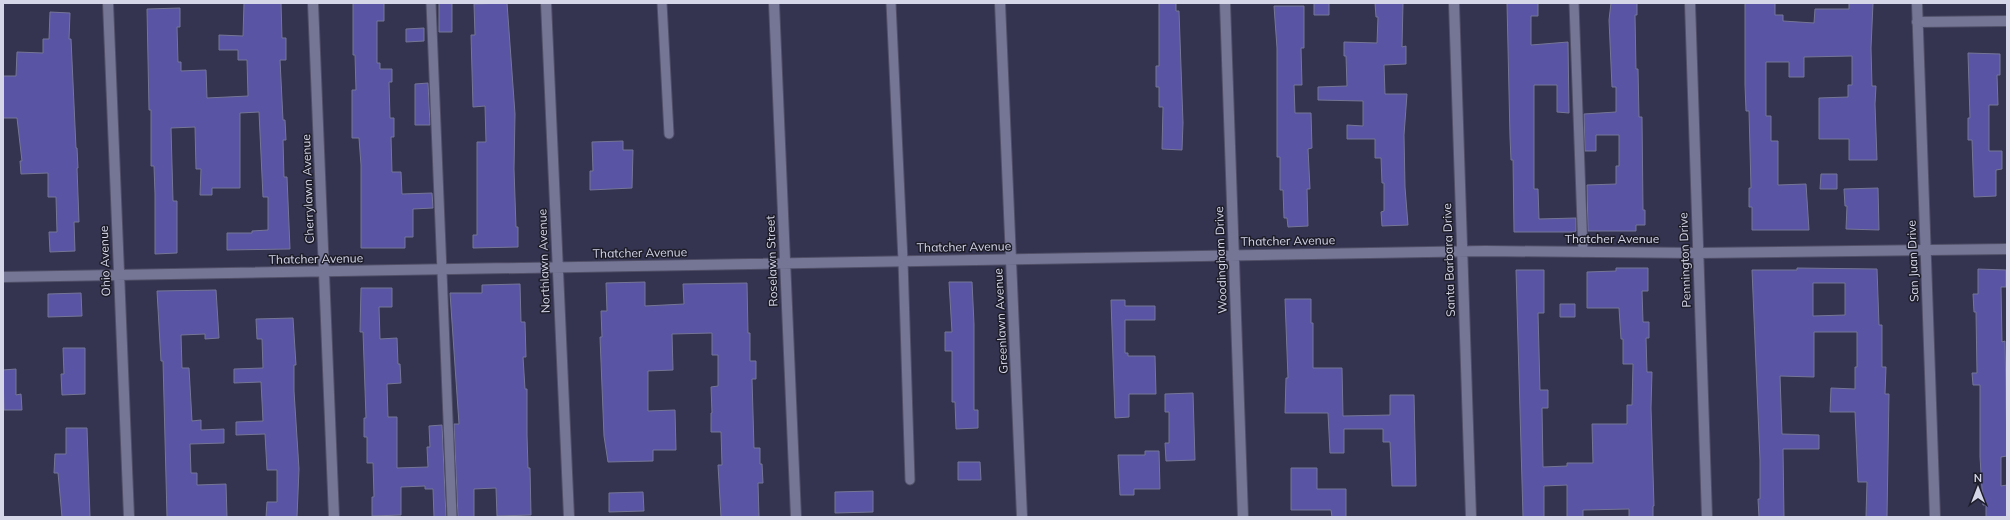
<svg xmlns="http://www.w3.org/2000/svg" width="2010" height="520" font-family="Mulish,sans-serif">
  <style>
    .building { fill: #5954a3; stroke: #757696; fill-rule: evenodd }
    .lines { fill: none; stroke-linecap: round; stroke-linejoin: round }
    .service-casing { stroke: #504f67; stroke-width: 11 }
    .minor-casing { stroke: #504f67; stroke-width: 12 }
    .service { stroke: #757696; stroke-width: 9 }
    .minor { stroke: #757696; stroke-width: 10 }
    .labels { text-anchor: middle; stroke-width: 3; stroke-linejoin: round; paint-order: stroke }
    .street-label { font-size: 12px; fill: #d5d6e8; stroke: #1d1d2a }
  </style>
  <rect width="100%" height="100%" fill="#343350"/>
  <path class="building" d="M244,3H281L282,38H286V60H280L283,120H285L286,140H283L284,177H287L290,249L227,250V233H252V231L268,230V197H263L259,112L240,113V188H212V195H200L201,169H196L195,127L171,128L173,201H177V253L155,254V194L154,166H151V110H149L147,9L180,8V27H177L178,62H181V71L206,70L207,98L248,96L247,60H238V50H219V35L243,36Z
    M353,3H384V21H377V63H380V69H392V82H389L390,118H394V137H391L392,172H401L402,194L432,193L433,208L413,209V237H405V248H361V165L359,138H352V90H356L355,55H353Z
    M439,3H452V32H439Z
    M507,3L515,114L514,169L516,227H518V247L473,248V235H477V142H486L485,106L473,107L471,35H475L474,4Z
    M1159,3H1176V11H1179L1183,123L1182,150L1162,149L1163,107H1159V87H1156V66H1159Z
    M1314,3H1329V15H1314Z
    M1375,3H1403L1402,47L1406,46V64L1384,65L1385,94H1407L1404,135L1405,187L1408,225L1382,226L1381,212L1384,211V183H1382L1381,158H1375V139H1347V125L1363,126V101L1318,100V87L1347,86L1346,56H1344V42L1377,43L1378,17H1376Z
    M1507,3H1538V16H1531V45L1568,42L1569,113L1557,112V85H1534V189H1538L1539,219L1576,218V231L1574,232H1514L1513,160H1511L1510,137Z
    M1611,3H1637V15H1635L1636,69H1638L1639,117H1642L1643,210H1645V225H1636V231H1588L1587,185L1616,184V166H1619V135H1596V151H1585L1584,114L1616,112V87H1612L1609,20Z
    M1745,3H1775V15H1783V21L1814,23L1815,9H1849V3H1873L1871,48L1872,86H1876L1875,104L1877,160H1849V139H1819V98L1848,97V85H1852V56L1804,57V77H1789V62H1766V116H1771V141H1778V185L1806,184L1809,230H1752V207H1749V188H1751L1749,111H1746L1745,85Z
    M1274,6H1304V48H1301L1302,85H1294L1295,113H1311L1312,148L1308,149L1310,189H1307L1308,226L1288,227L1287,218H1284L1283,190H1280V157H1277V48Z
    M50,12L70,13L69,39H71L76,148H77L78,168H77L79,222H74L75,251L50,252L49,232H57L56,197H48V173L21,174L20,161H22L17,118H3V76H16L17,52L43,53V39H49Z
    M424,28V41L406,42V29Z
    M1968,53L2000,54V75H1997L1998,105H1989V151H2002V169L1996,170V196L1974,197L1972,140H1968V118H1970Z
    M428,83L430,125H415V84Z
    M623,141V150H633L632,188L590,190V171H593L592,142Z
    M1821,174H1837V189H1820Z
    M1878,188L1879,230L1846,229L1847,206H1845L1844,189Z
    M1616,268H1648V291H1642L1643,322H1649V338H1646L1647,372H1652L1651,408L1654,506H1653V517H1629V509L1583,510V517H1567V485L1544,486V517H1523L1516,270H1544V313H1538L1540,390H1548V408H1542L1543,467L1567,466V463H1593L1592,424H1627V405H1632L1633,364H1623V339H1621L1619,308H1587V272L1616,271Z
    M1797,268L1877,269L1879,325H1882V367H1886L1885,394H1889L1887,517H1866L1867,482H1858L1855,412H1830L1831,388L1855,389V367H1857V332H1814V377L1780,376L1782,434L1819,435V449H1783L1784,517H1759L1758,499H1760V460L1752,270H1797ZM1813,283H1845V315L1813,316Z
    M1978,269L2006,270V287H2001L2002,342L2005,341L2007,456L2001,457V486L2007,485V517H1986V505H1983L1980,457V385H1973L1972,373H1977L1976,312H1974L1973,294H1978Z
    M645,282V306L684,304L683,284L747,283L748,333H750V361H756V379H752L754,448H760V464H762L763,483H758L759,517H721L718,465H722L721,432H711V413H712L711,387L718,386V355H712V333L672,334L673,370L648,371V411L675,410L676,450H653V461L608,462L604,436L600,337H602L601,311H607L606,283Z
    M949,282H972L974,324V410H978V428L956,429L955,402H952V351H945V332H952Z
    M520,284L521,322H525L526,357H523L525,389H527V435L528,468H530L531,515L497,516L496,488L474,489V517H458L454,424H459L450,293H482V285Z
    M361,288H392V307H379L380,339L397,338L398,364H400L401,383L387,384L388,417H397V468L428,467L427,447H430L429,426L442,425L446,517H434L433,489H425V486L401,487V515L372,516V497H374L373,463H367V437H364V418H366L363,332H360Z
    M216,290L219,338L205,339V334L181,335L182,368H189L192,421L201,420V430L224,429V443L190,444L191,473H197V485L226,484L227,517H167L163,361H161L157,291Z
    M81,293L82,316L48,317V294Z
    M1285,299H1311V323H1313V368H1342L1343,416L1390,415V395H1414L1416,486H1392L1390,442H1383V429H1344V453H1330L1328,413H1285L1286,378H1288Z
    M1111,300H1125V306H1155V320H1125V353H1128V356H1155L1156,394H1129V417L1115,418Z
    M1560,304H1575V317H1560Z
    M293,318L296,365H294V391L299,469L297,517H266L267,502H277V470H267L265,434L236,435V422L263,421L261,382L234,383V369L263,368L262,339H257L256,319Z
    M63,348H85V394L62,395L61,374H64Z
    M16,369V395L21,394L22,410H4L3,370Z
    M1193,393L1195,460L1166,461L1165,443H1169V412H1165V394Z
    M66,428H87L90,517H62L58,473H54L55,454H66Z
    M1145,451H1159L1160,489H1134V495H1120L1118,455H1145Z
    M958,462H980L981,480H958Z
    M1291,468H1317V489H1346V517H1332L1331,510H1291Z
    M873,491V512L835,513V492Z
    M643,492L644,511L609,512V493Z"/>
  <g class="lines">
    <defs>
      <path id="service" d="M431,3L452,517
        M662,3L669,134
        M891,3L903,261L910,480
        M1574,3L1583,252"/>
      <path id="minor" d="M108,3L129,517
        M313,3L334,517
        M546,3L569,517
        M774,3L796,517
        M1000,3L1022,517
        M1225,3L1243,517
        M1454,3L1471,517
        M1690,3L1707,517
        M1917,3L1935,517
        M1917,22L2007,21
        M3,277L1485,251L1698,253L2007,249"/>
    </defs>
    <use href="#service" class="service-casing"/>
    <use href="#minor" class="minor-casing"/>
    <use href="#service" class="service"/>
    <use href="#minor" class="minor"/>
  </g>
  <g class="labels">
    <g class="street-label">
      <text transform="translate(308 189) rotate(-92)" y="4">Cherrylawn Avenue</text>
      <text x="1612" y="243">Thatcher Avenue</text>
      <text transform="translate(1288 241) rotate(-1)" y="4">Thatcher Avenue</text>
      <text transform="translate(964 247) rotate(-1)" y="4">Thatcher Avenue</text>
      <text transform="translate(640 253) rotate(-1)" y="4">Thatcher Avenue</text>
      <text transform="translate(316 259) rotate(-1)" y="4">Thatcher Avenue</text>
      <text transform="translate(1221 260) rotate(-92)" y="4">Woodingham Drive</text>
      <text transform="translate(1449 260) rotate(-92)" y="4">Santa Barbara Drive</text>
      <text transform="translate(1685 260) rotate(-92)" y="4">Pennington Drive</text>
      <text transform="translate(105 261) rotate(-92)" y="4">Ohio Avenue</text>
      <text transform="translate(544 261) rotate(-92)" y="4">Northlawn Avenue</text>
      <text transform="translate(772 261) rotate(-92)" y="4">Roselawn Street</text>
      <text transform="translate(1913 261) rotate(-92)" y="4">San Juan Drive</text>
      <text transform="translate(1001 321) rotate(-93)" y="4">Greenlawn Avenue</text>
    </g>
  </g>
  <rect width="2010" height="520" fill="none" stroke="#d5d6e8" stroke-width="8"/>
  <g transform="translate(1978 488)" stroke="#1d1d2a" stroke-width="3" paint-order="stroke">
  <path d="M0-3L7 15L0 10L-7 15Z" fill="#d5d6e8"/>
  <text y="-6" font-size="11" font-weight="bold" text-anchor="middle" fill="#d5d6e8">N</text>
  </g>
</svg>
